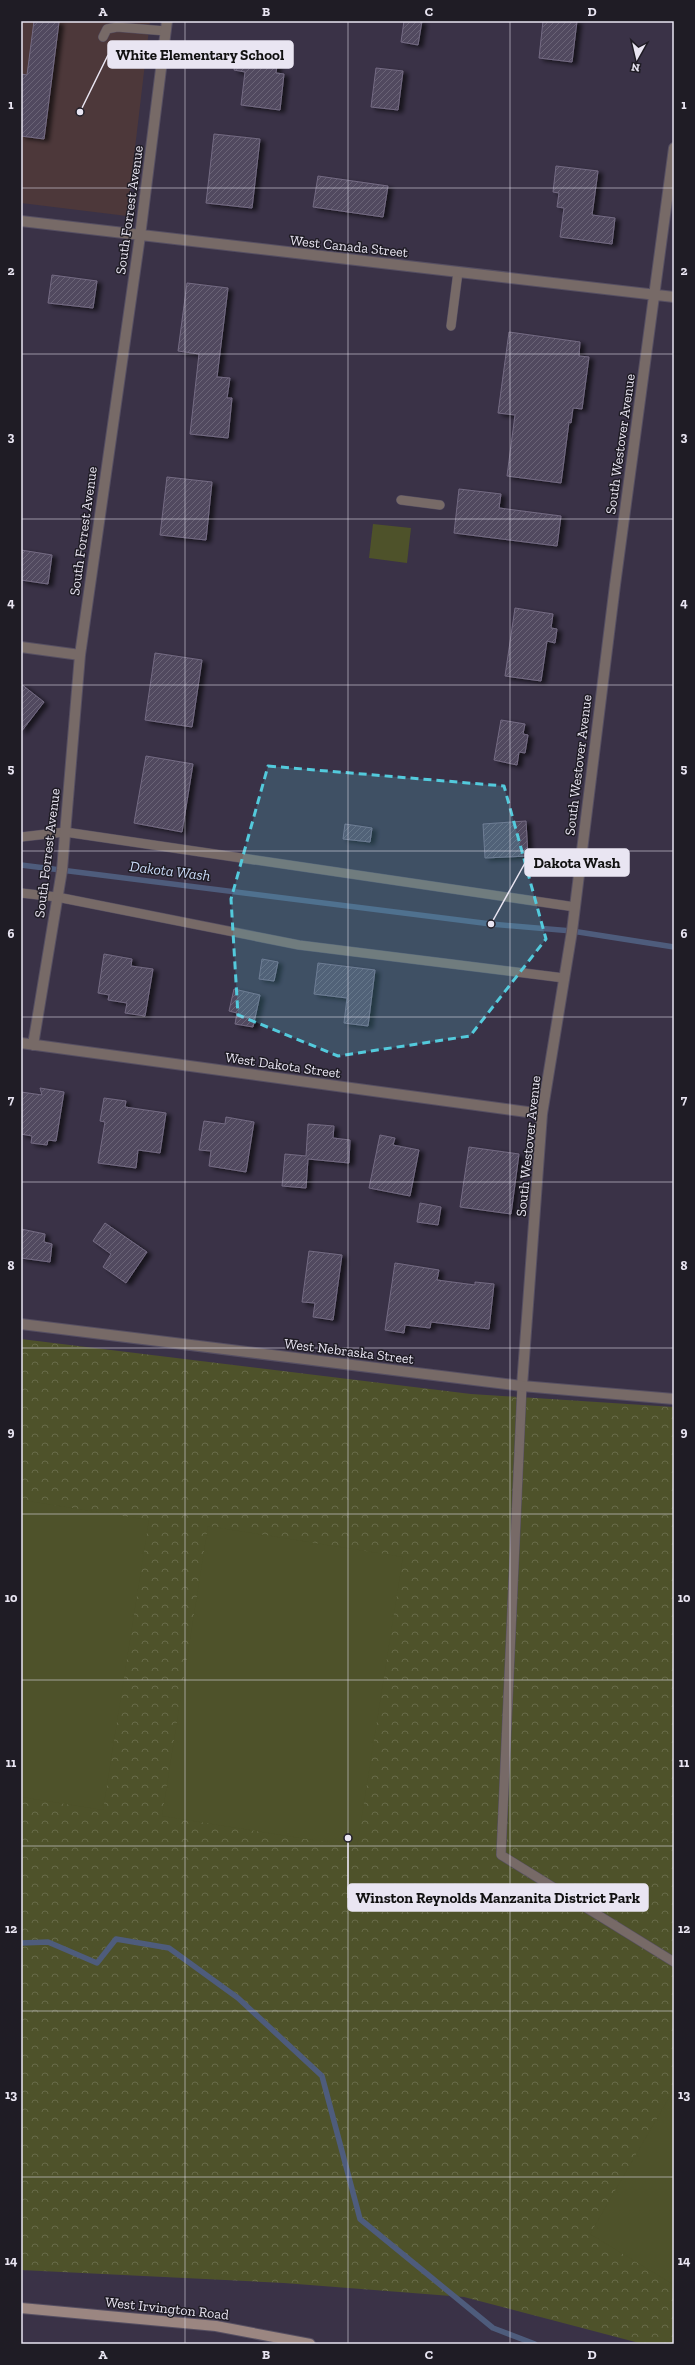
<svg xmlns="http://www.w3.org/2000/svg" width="695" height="2365" font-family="'Zilla Slab',serif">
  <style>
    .education { fill: #4d383a }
    .park { fill: url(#park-crowns) }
    .pitch { fill: #4e522a }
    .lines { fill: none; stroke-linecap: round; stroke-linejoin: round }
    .stream { stroke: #4e5c7c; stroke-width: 5.5 }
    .building { fill: url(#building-hatch); stroke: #746b83; filter: url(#shadow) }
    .service-casing { stroke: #564f62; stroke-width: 10 }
    .minor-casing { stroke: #564f62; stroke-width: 12 }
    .tertiary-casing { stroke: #564f62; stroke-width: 12 }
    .secondary-casing { stroke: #564f62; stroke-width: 12 }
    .service { stroke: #776a67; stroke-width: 9 }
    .minor { stroke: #776a67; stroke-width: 10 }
    .tertiary { stroke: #776a67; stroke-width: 10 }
    .secondary { stroke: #9b8681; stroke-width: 10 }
    .marked { fill: #53cadc; fill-opacity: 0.2; stroke: #53cadc; stroke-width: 3; stroke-dasharray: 8 5; stroke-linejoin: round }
    .grid { fill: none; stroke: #e9e5f2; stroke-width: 1; stroke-opacity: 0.55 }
    .labels { text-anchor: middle; stroke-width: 3; stroke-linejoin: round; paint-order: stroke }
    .street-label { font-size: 14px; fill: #e9e5f2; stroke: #1f1c25 }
    .water-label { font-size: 15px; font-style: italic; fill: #cbdcf9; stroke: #1f1c25 }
    .leader { fill: none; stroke: #e9e5f2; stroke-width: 1.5 }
    .callout-dot { fill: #e9e5f2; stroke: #1f1c25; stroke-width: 1.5 }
    .callout { fill: #e9e5f2; stroke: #e9e5f2; stroke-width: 1.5 }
    .callout-label { font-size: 15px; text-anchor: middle; font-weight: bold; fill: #111 }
    .neatline { fill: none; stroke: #e9e5f2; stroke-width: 1.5 }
    .grid-label { font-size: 13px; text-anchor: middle; font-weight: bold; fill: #e9e5f2 }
  </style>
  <defs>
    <pattern id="park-crowns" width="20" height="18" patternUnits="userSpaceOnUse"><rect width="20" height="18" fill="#4e522a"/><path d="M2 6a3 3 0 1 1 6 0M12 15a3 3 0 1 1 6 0" fill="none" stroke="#686b49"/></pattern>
    <pattern id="building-hatch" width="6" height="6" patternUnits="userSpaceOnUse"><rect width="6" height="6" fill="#51495f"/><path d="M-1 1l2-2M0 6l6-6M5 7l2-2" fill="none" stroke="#6a6376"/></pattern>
    <filter id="shadow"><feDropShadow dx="4.5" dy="2.5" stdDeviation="2" flood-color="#0009"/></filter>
  </defs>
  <rect width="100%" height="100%" fill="#3a3247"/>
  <path class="education" d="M21,21H150L127,216L21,203Z"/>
  <path class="park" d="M21,1339L471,1394L674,1407V2344H643L464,2297L284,2283L21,2270Z"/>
  <path class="pitch" d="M373,524L411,528L407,563L369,558Z
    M21,1500L149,1520L103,1810L21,1797Z
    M208,1526L403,1557L357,1847L162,1816Z
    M674,2089V2285L590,2234Z"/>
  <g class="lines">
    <path class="stream" d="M21,865L491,924L572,931L674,947
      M21,1943L48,1942L97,1963L116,1939L169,1948L238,1998L322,2076L360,2219L493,2328L535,2344"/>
  </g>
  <path class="building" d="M34,21L59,22L44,139L21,136V74L27,75Z
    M404,21H422L418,45L401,42Z
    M543,21H577L572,62L539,58Z
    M237,51L278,56L276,73L284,74L280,110L241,105L245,72L234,70Z
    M376,68L403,71L398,110L371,107Z
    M214,134L260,139L252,208L206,203Z
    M556,166L598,171L592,215L615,218L612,244L560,237L564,208L557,207L559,193L553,192Z
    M318,176L388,186L383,217L313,207Z
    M52,275L97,281L93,308L48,303Z
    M187,283L228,288L217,377L230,378L227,398H232L228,438L190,434L199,354L178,351Z
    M509,332L580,342L579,356L589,357L582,409L573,408L571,423L569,422L561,483L507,476L515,415L498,413Z
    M167,477L212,482L206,540L160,535Z
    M459,489L501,494L499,508L561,516L557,546L454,533Z
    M21,550L52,555L48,584L21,580Z
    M515,608L553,614L551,628L557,629L555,643L547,641L541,681L505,676Z
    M155,653L202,660L192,727L145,720Z
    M21,684L44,702L21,732Z
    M501,720L525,724L523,734L528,735L525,753L519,752L517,765L494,760Z
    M146,756L193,764L182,832L134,823Z
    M526,821L528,856L485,858L483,824Z
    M345,824L372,828L370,842L343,839Z
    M104,954L132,959L131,966L153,969L145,1016L125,1013L127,1003L108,1000L109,995L98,993Z
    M262,959L278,962L274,981L259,979Z
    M318,963L375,970L368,1026L344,1023L347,998L314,994Z
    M234,989L260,995L253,1027L235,1024L237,1013L229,1011Z
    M40,1088L64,1092L56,1141L48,1140L47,1145L31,1143L32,1136L21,1134V1092L42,1095Z
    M104,1098L126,1101L125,1107L166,1113L160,1153L138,1150L136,1168L98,1163L105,1122L100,1121Z
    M226,1117L254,1122L246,1172L209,1166L211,1151L199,1150L204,1121L225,1124Z
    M308,1124L334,1126L333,1138L350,1140L349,1163L308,1159L306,1188L282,1186L285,1154L306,1156Z
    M380,1135L395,1138L393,1145L419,1150L410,1196L369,1188Z
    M469,1147L519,1154L511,1214L460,1207Z
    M420,1203L441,1207L438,1225L417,1222Z
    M105,1223L147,1252L126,1283L103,1267L111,1254L93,1241Z
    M21,1229L45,1234L44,1242L52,1244L50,1262L21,1258Z
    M309,1251L342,1255L333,1320L313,1317L315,1303L302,1302Z
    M395,1263L439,1270L437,1280L475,1285V1282L494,1284L489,1329L431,1322L430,1328L405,1325L404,1333L385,1330Z"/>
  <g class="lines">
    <defs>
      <path id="service" d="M103,37L107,29L117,27L166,31
        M451,326L458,272
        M401,500L440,505
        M21,837L65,832L575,907
        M21,893L57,897L299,945L564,978
        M522,1386L501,1855L674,1962"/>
      <path id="minor" d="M21,221L674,297
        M21,647L80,655
        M21,1043L542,1114
        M33,1045L62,870L80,655L140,236L167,21
        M522,1386L542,1114L572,931L615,585L674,148"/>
      <path id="tertiary" d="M21,1324L522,1386L674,1399"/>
      <path id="secondary" d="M21,2308L216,2326L310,2344"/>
    </defs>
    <use href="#service" class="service-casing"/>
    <use href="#minor" class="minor-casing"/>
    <use href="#tertiary" class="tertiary-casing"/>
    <use href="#secondary" class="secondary-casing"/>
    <use href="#service" class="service"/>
    <use href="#minor" class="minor"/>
    <use href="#tertiary" class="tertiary"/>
    <use href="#secondary" class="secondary"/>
  </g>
  <path class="marked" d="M268,766L504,786L546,939L470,1036L338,1056L238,1015L231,899Z"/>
  <path class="grid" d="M185,21V2344M348,21V2344M510,21V2344M21,188H674M21,354H674M21,519H674M21,685H674M21,851H674M21,1017H674M21,1182H674M21,1348H674M21,1514H674M21,1680H674M21,1846H674M21,2011H674M21,2177H674"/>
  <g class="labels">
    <g class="street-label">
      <text transform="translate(129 210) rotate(-82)" y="5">South Forrest Avenue</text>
      <text transform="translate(349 246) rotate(6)" y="5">West Canada Street</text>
      <text transform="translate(620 444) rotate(-82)" y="5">South Westover Avenue</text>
      <text transform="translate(83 531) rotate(-82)" y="5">South Forrest Avenue</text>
      <text transform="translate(578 765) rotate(-83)" y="5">South Westover Avenue</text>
      <text transform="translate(47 853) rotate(-83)" y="5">South Forrest Avenue</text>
      <text transform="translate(283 1065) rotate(8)" y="5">West Dakota Street</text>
      <text transform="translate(528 1146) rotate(-84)" y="5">South Westover Avenue</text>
      <text transform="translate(349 1351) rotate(7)" y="5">West Nebraska Street</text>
      <text transform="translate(167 2308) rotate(6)" y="5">West Irvington Road</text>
    </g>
    <g class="water-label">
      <text transform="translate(170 871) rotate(7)" y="5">Dakota Wash</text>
    </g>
  </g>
  <path class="leader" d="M80 112L108 55M491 924L525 863M348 1838L348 1898"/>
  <g class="callout-dot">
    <circle cx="80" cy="112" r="4"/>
    <circle cx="491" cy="924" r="4"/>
    <circle cx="348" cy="1838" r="4"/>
  </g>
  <g class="callout">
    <rect x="108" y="41" width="185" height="27" rx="4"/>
    <rect x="525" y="849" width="104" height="27" rx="4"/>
    <rect x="348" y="1884" width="300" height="27" rx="4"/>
  </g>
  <g class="callout-label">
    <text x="200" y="60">White Elementary School</text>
    <text x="577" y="868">Dakota Wash</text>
    <text x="498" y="1903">Winston Reynolds Manzanita District Park</text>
  </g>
  <rect width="695" height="2365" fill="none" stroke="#1f1c25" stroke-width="44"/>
  <g transform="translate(637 58) rotate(188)" stroke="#1f1c25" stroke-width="3" paint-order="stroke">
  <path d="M0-3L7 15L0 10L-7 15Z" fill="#e9e5f2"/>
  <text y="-6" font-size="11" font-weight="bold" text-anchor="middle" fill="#e9e5f2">N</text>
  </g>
  <rect x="22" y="22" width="651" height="2321" class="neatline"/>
  <g class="grid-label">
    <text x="103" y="16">A</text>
    <text x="266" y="16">B</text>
    <text x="429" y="16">C</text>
    <text x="592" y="16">D</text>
    <text x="11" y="109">1</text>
    <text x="684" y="109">1</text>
    <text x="11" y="275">2</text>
    <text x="684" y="275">2</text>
    <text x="11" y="441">3</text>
    <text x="684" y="441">3</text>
    <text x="11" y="607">4</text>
    <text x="684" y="607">4</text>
    <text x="11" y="773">5</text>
    <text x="684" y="773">5</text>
    <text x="11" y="938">6</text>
    <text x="684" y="938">6</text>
    <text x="11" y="1104">7</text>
    <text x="684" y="1104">7</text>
    <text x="11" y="1270">8</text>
    <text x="684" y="1270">8</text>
    <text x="11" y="1436">9</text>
    <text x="684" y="1436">9</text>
    <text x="11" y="1602">10</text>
    <text x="684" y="1602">10</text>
    <text x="11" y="1767">11</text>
    <text x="684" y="1767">11</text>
    <text x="11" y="1933">12</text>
    <text x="684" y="1933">12</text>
    <text x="11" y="2099">13</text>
    <text x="684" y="2099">13</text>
    <text x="11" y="2265">14</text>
    <text x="684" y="2265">14</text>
    <text x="103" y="2359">A</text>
    <text x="266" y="2359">B</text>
    <text x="429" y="2359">C</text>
    <text x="592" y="2359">D</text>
  </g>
</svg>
